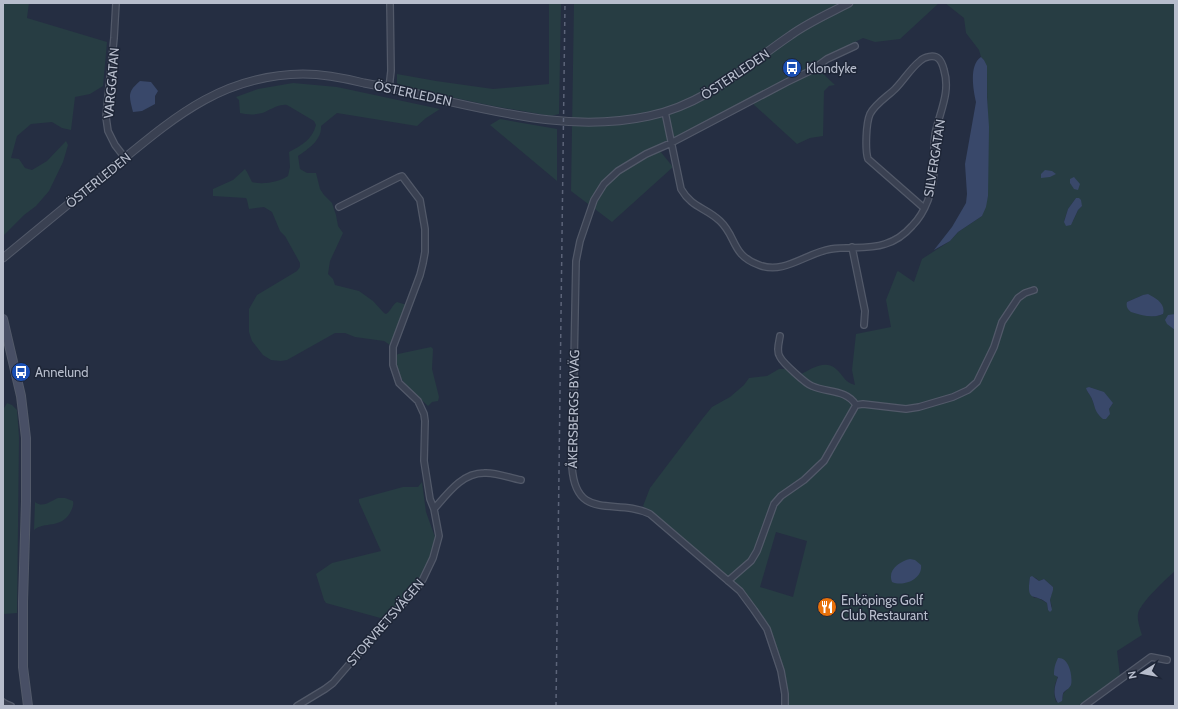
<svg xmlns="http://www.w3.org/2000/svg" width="1178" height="709" font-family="Cabin,sans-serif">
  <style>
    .green { fill: #273d43; fill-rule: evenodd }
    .water { fill: #39486a }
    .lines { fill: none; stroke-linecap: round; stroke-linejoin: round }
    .minor-casing { stroke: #525969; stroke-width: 8 }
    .tertiary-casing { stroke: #525969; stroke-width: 9 }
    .secondary-casing { stroke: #525969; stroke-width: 10 }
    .minor { stroke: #3a4152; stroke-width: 5.5 }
    .tertiary { stroke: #3a4152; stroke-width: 7 }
    .secondary { stroke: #484f65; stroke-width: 8 }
    .rail { stroke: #5c6479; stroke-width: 1.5; stroke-dasharray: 4 4; stroke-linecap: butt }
    .labels { text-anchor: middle; stroke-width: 3; stroke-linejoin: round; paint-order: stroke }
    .poi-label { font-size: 13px; fill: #b7bdcc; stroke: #1e2637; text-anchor: start }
    .street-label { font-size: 13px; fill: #b7bdcc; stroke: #1e2637 }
  </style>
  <rect width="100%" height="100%" fill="#252e42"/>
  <path class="green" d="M3,3H29L27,18L107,42L103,86L90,94L75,97L71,130L62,128L52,122L31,124L17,136L11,158L19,159L25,168L32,170L47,161L66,141L68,145L63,162L49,191L36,206L24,215L3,236Z
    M549,3H561L559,114L551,116L493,106L403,87L397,83V74L436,81L493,89L549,84Z
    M574,3H939L900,39L875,42L863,38L825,57L817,68L835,85L829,86L824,91L823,136L810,138L797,144L752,103L660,151L673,167L612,222L571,191Z
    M945,3H1175V314H1173L1174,330H1175V571C1167,578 1139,604 1138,614C1137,620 1140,629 1142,635L1117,651L1120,676L1078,706H787L785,672L768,626L751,603L692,546L643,506L650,488L703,418L712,407L730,397L744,385L749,378L767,376L779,369H787L800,375C810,369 826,359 836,369C844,376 844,382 855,385L852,370L856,334L891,327L886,300L897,272L898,271L914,282L922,259L950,241L958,232L982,216L988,196L987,74L984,60L981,57L979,50L966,33L964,18ZM1076,198L1082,206L1078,210L1073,221L1064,222L1068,209ZM1143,295L1163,314C1148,321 1139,310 1127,302ZM1089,387L1100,391L1113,403L1109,409L1101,417C1092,407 1095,400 1087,391ZM776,532L807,541L793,597L760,587ZM1030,577L1036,578L1039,581L1044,579L1053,587L1050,600L1052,607L1048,610L1047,603L1038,598H1034L1029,588ZM1057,676L1071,683L1070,686L1063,694V698L1056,702C1054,696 1054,690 1055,685C1056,680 1058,680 1057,676Z
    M293,83L337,87L440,109L426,118L417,126L337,113L321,126C322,140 308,149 298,156L300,169L307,173H316L320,189L324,195L332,203L336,215L338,226L343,233L330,261L328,274L333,279L335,285L359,291L373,301L384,313L386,314C391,311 392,305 397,302L407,305L390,345L384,341L355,337L345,333H335L287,360L281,361L271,360L263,355L252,341L249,332V309L257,295L297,271L300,267V263L285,236L280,231L272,212L264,207L249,209L247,200L246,198L213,196V189L233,180L245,169L247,172L252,182C263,185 279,182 288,176L290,167L289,152C302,145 312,140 316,125L314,121L287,105C279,104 272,109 265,112C257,115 248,115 240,113L239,100L236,97L258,89Z
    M500,119L557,129V181L490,125Z
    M431,347L433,349L432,369L439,397L438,401L432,402L428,406C411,390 398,383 395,357L398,354Z
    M7,403L12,405L17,410L19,437L17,613L4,614H3V410Z
    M422,482L426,512L435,537L434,545L431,556L421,577L413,588L406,594L384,619L326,603L324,600L316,574L332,563L381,551L359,502V499L403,487H418Z
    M58,498H65L73,501C74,505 72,509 70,513C60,529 45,521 34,530L35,502C43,508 49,502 58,498Z"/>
  <path class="water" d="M981,57L984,60L987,66V97L989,127L988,196L986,207L982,216L958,232L950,241L934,250L952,227L966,203L967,194L965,164L976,102C973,89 969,65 981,57Z
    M140,81L151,82L158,91L155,96V104L142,111L133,112C129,96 127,92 140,81Z
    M1045,170L1052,171L1056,174L1050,177L1041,178V174Z
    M1074,177L1080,184L1078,190L1074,189L1070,183V179Z
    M1076,198H1079L1081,200L1082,206L1078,210L1071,225L1066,226L1064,222L1068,209Z
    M1148,294C1156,298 1166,304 1163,314C1153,319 1141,315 1131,312C1127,309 1126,306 1127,302L1143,295Z
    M1175,314V330L1167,324L1165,320L1168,315Z
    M1089,387L1104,392L1113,403L1109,409L1110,414L1106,419H1103C1093,410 1096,407 1091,397C1089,393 1087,392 1086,388Z
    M910,559L915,560L921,565C923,579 904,587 892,582C887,570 900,561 910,559Z
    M1032,576L1039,581L1044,579L1053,587V590L1050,600L1052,610L1050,612L1048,610L1047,603C1034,592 1026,604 1030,577Z
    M1058,658C1069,657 1073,676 1071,685C1069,689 1067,689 1064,692C1062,694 1063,698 1062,701L1058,703C1052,694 1055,685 1058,677L1054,675C1054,668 1055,664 1058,658Z"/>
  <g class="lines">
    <defs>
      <path id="minor" d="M116,3L114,38L106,117L108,131L115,145L125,158
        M389,88L391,71L390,3
        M665,112L681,189C692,208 705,207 720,221C737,237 731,255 759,265C784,275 806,253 831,249C848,246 868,250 885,244C895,241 905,234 912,226C926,212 933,190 934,171C935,155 932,141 937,126C942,107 950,90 944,70C943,66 942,62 939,59C934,54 924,57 920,61C910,69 904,80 895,89C888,96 875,104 870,114C866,123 865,150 868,159L924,208
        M852,247L865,311L864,325
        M780,336C779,343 776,351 780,357C783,363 806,384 812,386C827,393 846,389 856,405
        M856,405L863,404L906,409L919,407L953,397L968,390L977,382L994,347L1002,322L1018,298L1025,293L1034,290
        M434,509C448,493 462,473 484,473C495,472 510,478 521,480
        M728,581L751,561L757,551L774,504L781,496L804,480L824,461L856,405
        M3,702L6,704L11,706
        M297,706L325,689L333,683L389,618L415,591L423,579L433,558L439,536L434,509L430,499L424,461L425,421L424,414L418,401L399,383L393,365V347L420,275L423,263L425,252V229L420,200L402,176L399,177L339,207
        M785,706V694L781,671L767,629L754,610L740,591L650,514C616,497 576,523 572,467L576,261L580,241L594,200L604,184L618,171L646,154L671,143L787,82L812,70L827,59L855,46
        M1084,706L1151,657L1167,660"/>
      <path id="tertiary" d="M3,258C37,230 71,202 105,174C168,123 217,75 303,74C324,74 344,78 364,83C392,88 420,94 447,101C514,116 580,131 649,116C706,104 744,67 791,35C809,22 830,13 849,3"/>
      <path id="secondary" d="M3,319L21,396L26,438V501L23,602V667L28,706"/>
    </defs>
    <use href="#minor" class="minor-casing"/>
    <use href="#tertiary" class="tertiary-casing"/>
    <use href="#secondary" class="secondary-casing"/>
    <use href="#minor" class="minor"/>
    <use href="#tertiary" class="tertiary"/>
    <use href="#secondary" class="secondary"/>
    <path class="rail" d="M556,706L565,3"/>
  </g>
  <defs>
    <symbol id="bus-disc" viewBox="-11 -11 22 22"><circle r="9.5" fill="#1a4fb4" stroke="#1e2637"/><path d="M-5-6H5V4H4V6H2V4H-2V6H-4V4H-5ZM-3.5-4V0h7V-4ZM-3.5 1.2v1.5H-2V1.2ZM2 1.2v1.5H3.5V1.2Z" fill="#fff"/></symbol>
    <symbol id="restaurant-disc" viewBox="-11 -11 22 22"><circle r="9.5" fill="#e8710a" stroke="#1e2637"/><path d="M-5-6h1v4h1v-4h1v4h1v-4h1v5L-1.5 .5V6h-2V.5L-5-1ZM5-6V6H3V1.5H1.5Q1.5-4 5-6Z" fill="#fff"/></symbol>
  </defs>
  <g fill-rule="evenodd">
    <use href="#bus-disc" x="781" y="57" width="22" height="22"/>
    <use href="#bus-disc" x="10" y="361" width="22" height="22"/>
    <use href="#restaurant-disc" x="816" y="596" width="22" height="22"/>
  </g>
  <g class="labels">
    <g class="poi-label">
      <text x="806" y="73">Klondyke</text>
      <text x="35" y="377">Annelund</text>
      <text x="841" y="605">Enköpings Golf<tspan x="841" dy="15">Club Restaurant</tspan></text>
    </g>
    <g class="street-label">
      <text transform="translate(735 74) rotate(-34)" y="5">ÖSTERLEDEN</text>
      <text transform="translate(111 83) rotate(-85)" y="5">VARGGATAN</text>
      <text transform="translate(413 93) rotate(12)" y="5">ÖSTERLEDEN</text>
      <text transform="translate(934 158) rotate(-81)" y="5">SILVERGATAN</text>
      <text transform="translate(98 180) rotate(-39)" y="5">ÖSTERLEDEN</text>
      <text transform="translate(573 409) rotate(-89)" y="5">ÅKERSBERGS BYVÄG</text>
      <text transform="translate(385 622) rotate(-49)" y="5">STORVRETSVÄGEN</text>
    </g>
  </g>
  <rect width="1178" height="709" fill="none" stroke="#b7bdcc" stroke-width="8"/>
  <g transform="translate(1142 673) rotate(259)" stroke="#1e2637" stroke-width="3" paint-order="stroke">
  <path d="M0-3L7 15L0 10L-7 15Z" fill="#b7bdcc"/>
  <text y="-6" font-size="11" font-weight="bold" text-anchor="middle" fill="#b7bdcc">N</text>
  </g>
</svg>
